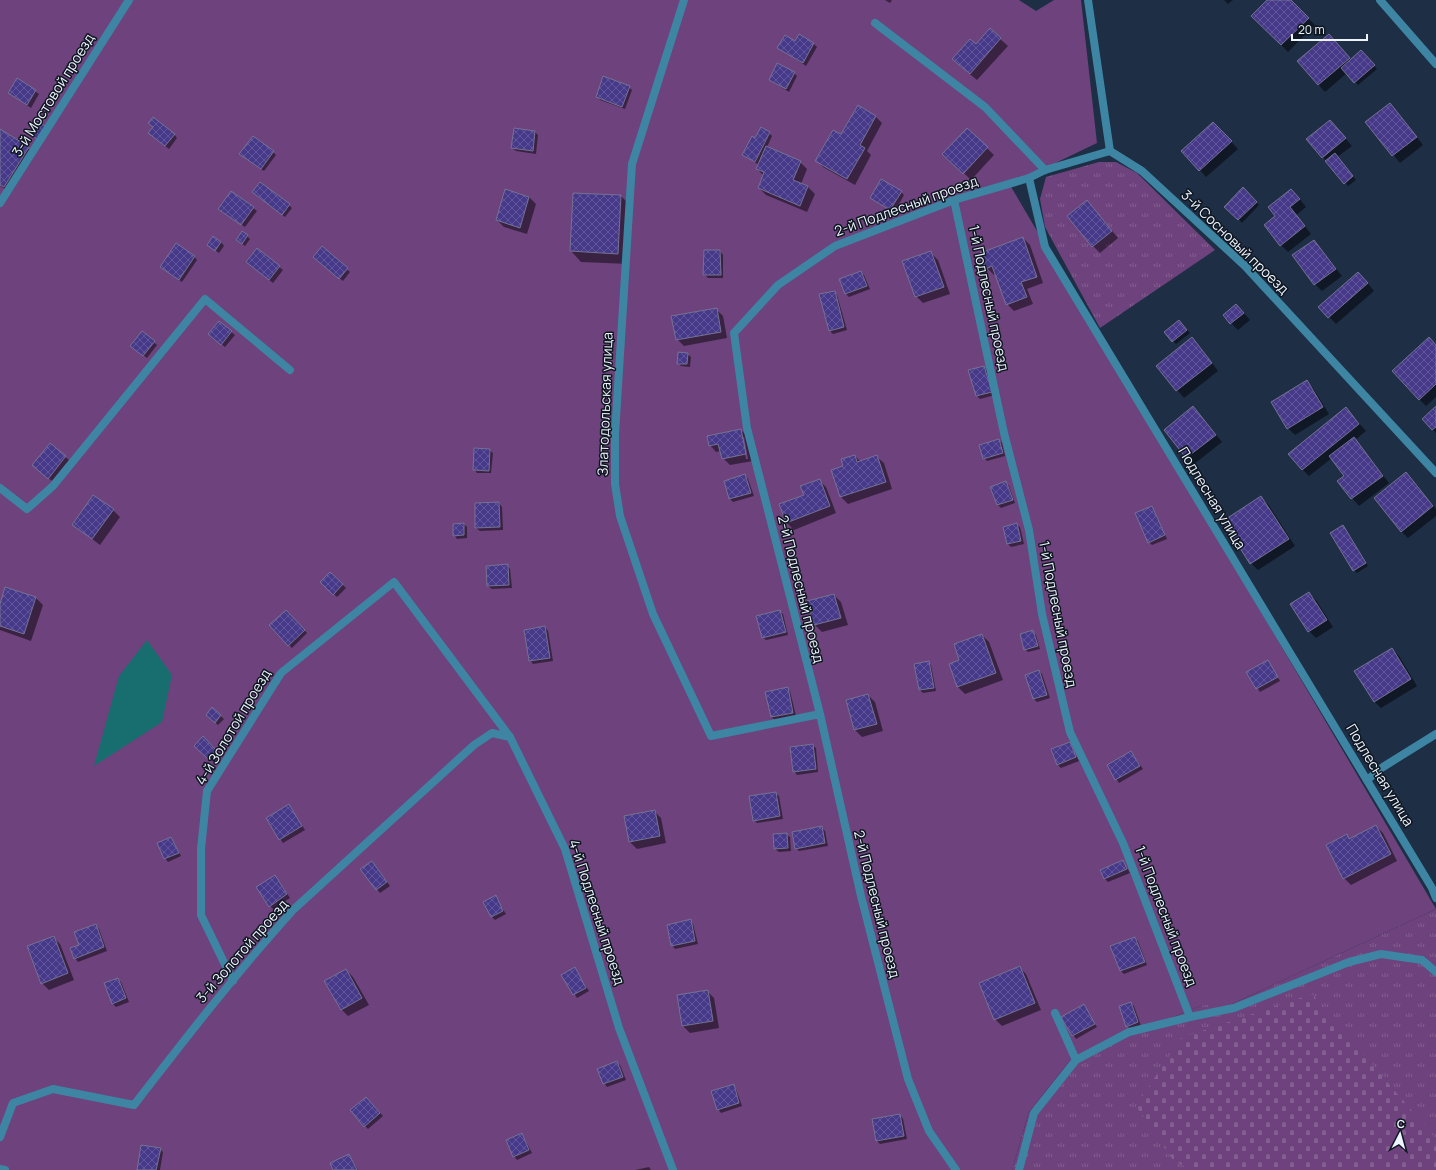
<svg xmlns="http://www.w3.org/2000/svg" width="1436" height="1170" font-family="Manrope,sans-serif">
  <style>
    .grass { fill: url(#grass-tufts) }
    .cemetery { fill: url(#cemetery-stones) }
    .garden { fill: #6e427c }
    .water { fill: #186e6f }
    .shadow { fill: #0007; fill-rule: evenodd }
    .building { fill: url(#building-cross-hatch); stroke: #747292 }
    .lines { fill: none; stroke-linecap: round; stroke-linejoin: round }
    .service { stroke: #3d85a2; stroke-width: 8 }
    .minor { stroke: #3d85a2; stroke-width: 8 }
    .labels { text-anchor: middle; stroke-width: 3; stroke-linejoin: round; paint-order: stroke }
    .street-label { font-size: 14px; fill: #eef4fe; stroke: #0e1620 }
  </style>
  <defs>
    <pattern id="grass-tufts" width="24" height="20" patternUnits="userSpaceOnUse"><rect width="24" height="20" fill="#6e427c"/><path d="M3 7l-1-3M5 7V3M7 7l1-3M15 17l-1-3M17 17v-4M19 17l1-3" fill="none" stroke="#835e90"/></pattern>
    <pattern id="cemetery-stones" width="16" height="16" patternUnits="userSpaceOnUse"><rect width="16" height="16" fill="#6e427c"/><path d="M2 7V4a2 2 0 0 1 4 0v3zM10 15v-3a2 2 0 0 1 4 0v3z" fill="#835e90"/></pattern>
    <pattern id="building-cross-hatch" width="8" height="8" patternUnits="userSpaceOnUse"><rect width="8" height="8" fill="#473989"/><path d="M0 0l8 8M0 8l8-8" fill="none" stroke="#62569b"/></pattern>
  </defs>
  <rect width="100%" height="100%" fill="#1d2e45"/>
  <path class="grass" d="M1099,162H1116L1137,173L1215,250L1100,328L1045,227L1040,199L1046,177Z
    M1436,909V1170H1012L1029,1112L1072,1058L1203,1005H1230Z"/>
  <path class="cemetery" d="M1312,994L1436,1139V1170H1191L1173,1160L1136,1106L1181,1038Z"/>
  <path class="garden" d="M0,0H1019L1036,11L1054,0H1081L1097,143L1010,185L1436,909L1230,1005H1203L1072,1058L1029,1112L1012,1170H0Z"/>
  <path class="water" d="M147,640L172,675L162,722L94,766L119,676Z"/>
  <path class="shadow" d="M885,0H892L890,3Z
    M1224,0H1233L1228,4Z
    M1269,0H1290L1315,25L1288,52L1253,16Z
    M990,30L1008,46L977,80L960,66Z
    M795,43L814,44L817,47L806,66L779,48Z
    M1336,43L1351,60L1364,55L1377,69L1358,85L1347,73L1325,92L1298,62Z
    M794,73L797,76L789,92L770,80Z
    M17,79L39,94L31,108L9,93Z
    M629,87L632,90L625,109L600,100L597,96Z
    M1390,104L1423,145L1400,163L1367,122Z
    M875,116L882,123L867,151L871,155L855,185L823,167L816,160L842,136Z
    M1330,121L1352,146L1337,157L1356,180L1348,186L1323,157Z
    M967,129L994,155L971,180L944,154Z
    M0,130L28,148L35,155L11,193L0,186Z
    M1220,130L1238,149L1206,177L1200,170Z
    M535,132L538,135L536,154L516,151L512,148Z
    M769,133L772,136L767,147L800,162L807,169L801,184L808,187L815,194L807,212L766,195L759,188L764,176L757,169L759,165L743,155L756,140Z
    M174,134L177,138L169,149L153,136Z
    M273,152L276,155L264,171L244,157Z
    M1243,189L1259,205L1242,223L1226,206Z
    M231,192L257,211L245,227L223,212Z
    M901,192L904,195L894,213L871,198Z
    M256,195L289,205L292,208L285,217Z
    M621,196L632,207L629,264L581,262L571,251Z
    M529,197L536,204L527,234L504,227L497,220Z
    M1298,197L1306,207L1296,215L1311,234L1288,252L1281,245L1276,216Z
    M1087,201L1118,238L1100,253L1093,246Z
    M247,236L250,239L245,246L237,240Z
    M1023,238L1030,245L1043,283L1027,289L1033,304L1014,311L1007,304L996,274L994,275L987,268Z
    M1314,241L1342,276L1322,291L1315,284Z
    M221,242L224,246L219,253L208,245Z
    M322,248L350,272L343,281L317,260Z
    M257,249L283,270L273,283L247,262Z
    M720,251L723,255V278H708L704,274Z
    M931,253L938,260L950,294L923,303L916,296Z
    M194,256L197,260L182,282L161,267Z
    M861,272L864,275L870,289L849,297L846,294Z
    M1365,280L1374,291L1336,324L1320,307Z
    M834,292L837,295L847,330L833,334L830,331Z
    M716,309L723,316L727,338L684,346L677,339Z
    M1243,312L1250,320L1238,330L1231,323Z
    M219,322L235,335L225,347L213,337Z
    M1182,324L1190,333L1176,344L1173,341Z
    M142,332L157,345L147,358L135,349Z
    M1199,346L1218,371L1184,398L1157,366Z
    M1436,346V397L1426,406L1419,399Z
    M687,354L691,357L690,367L681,366L678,363Z
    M984,367L987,370L995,395L980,399L977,396Z
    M1306,381L1313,388L1329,414L1295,435L1288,428Z
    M1193,407L1222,442L1194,464L1187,457Z
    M1436,408V433L1423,419Z
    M1346,409L1366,431L1355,440L1389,483L1359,506L1338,481L1345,476L1332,458L1309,476L1302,469Z
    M741,430L748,437L753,461L730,465L723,458L721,451L716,452L710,445ZM742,437H744L748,459H746Z
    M998,440L1002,443L1005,456L987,461L984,458Z
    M50,444L69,460L52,481L36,468Z
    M489,450L493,453L491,473H477L474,469Z
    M855,456L861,462L877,457L884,463L892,489L848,504L841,497L832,471L844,467Z
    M1406,474L1436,509V516L1408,538L1401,531Z
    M745,475L748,479L754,496L733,502L730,499Z
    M819,480L826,487L836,513L794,530L787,523L780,505L805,495Z
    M1006,482L1009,486L1015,503L1001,508L998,505L992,488Z
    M1261,497L1268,504L1295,546L1258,570L1251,563Z
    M499,503L502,507L503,530L480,531L476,528Z
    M1151,507L1154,510L1167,539L1152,545L1149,542Z
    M113,510L120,517L100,545L74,525Z
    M464,524L467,527V538L457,539L454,535Z
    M1016,524L1020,527L1024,544L1011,547L1008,544L1004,527Z
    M1343,527L1368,566L1357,573L1354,570Z
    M507,565L510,569L512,588L492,589L488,586Z
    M330,573L346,588L337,597L322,582Z
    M6,588L36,598L43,605L31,641L0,630V607Z
    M1309,593L1316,600L1333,627L1316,638L1309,631Z
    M834,595L841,602L848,625L822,632L815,625L808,602Z
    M286,611L307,633L292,648L270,625Z
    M779,611L783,614L788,635L766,640L762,637Z
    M545,627L548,631L553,661L533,664L530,660Z
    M1033,632L1036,635L1040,649L1028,652L1025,649Z
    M982,635L989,642L1003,680L965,694L958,687L950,665L961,661Z
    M1392,649L1399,656L1417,686L1381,708L1374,701Z
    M1268,661L1280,681L1260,692L1248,672Z
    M928,662L931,665L936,691L923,693L920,690Z
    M1039,671L1042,674L1050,698L1037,702L1034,699L1026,675Z
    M787,688L790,691L796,716L775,720L771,717Z
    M868,695L875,702L883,731L862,737L855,730L847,700Z
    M213,709L224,719L218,725L210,718Z
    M203,738L219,753L212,761L195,746Z
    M1069,743L1079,761L1061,768L1058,765Z
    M812,745L816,748L818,772L797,775L794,771Z
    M1131,752L1143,769L1119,783L1108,766Z
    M775,793L779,796L783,819L757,823L754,820Z
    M289,806L305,830L283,843L267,819Z
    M654,811L661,818L666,843L637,849L630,842Z
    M1376,826L1383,833L1397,861L1351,885L1344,878L1346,836L1351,840Z
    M821,827L825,831L828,846L799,851L796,848Z
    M786,834L790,837L791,851L779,852L775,849L774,835Z
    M171,838L181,856L168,862L165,858Z
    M1123,861L1130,873L1108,882L1104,878Z
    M375,865L390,886L380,893L377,889Z
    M278,880L290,898L273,909L270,906Z
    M495,897L506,914L495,920L492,917Z
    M690,920L693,924L698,944L675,949L672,945Z
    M95,925L99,929L107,951L78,962L75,958L80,946Z
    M53,937L60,944L74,980L49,990L42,983Z
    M1135,938L1138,941L1147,965L1124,974L1121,971Z
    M1019,967L1026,974L1041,1010L1002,1026L995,1019Z
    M574,969L589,991L577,998L563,975Z
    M346,970L353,977L369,1005L348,1016L341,1009Z
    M117,979L121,982L129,1002L116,1007L113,1004L105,984Z
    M707,991L714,998L719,1028L690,1033L683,1026Z
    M1131,1003L1134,1006L1141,1026L1130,1029L1127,1026Z
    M1083,1005L1097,1027L1076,1039L1062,1017Z
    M617,1062L620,1065L626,1080L607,1087L604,1083Z
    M733,1085L736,1089L742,1106L721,1113L718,1109Z
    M369,1101L383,1116L368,1129L365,1126Z
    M900,1115L903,1119L907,1139L880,1144L877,1141L874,1120Z
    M522,1134L532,1153L517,1160L514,1156Z
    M160,1149L163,1152L160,1170H138Z
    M349,1155L358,1170H334Z
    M649,1167L651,1170H635Z"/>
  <path class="building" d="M1267,0H1291L1309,18L1281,45L1251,16Z
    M990,28L1001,38L970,74L952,59L970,39L976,44Z
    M799,34L814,43L803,63L777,48L785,35L795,41Z
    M1329,34L1350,58L1318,85L1297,61Z
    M1361,50L1375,65L1354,83L1341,68Z
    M777,63L795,72L786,89L769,80Z
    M603,76L630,86L622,107L596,97Z
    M17,78L36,90L27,105L8,93Z
    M1390,103L1417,137L1392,156L1365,122Z
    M858,105L876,116L860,145L865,148L847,179L815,161L833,130L841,134Z
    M153,117L175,134L165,146L148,133L153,127L148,123Z
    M1330,120L1346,138L1322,158L1306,139Z
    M38,121L45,126L37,139L30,134Z
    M1213,122L1232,141L1199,171L1181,151Z
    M761,127L770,132L755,162L742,155L752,136L755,138Z
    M514,128L535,131L533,151L511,148Z
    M967,128L988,147L963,174L942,154Z
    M0,129L29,147L4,187L0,185Z
    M253,136L274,151L261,169L239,154Z
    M766,146L801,161L793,180L808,186L800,206L758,188L764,172L756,169Z
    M1335,153L1353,176L1344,184L1325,161Z
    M881,179L902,191L890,210L870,198Z
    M260,182L290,204L282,215L252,192Z
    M1243,187L1257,202L1238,220L1224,207Z
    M505,189L529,197L520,228L496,220Z
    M1291,189L1300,199L1290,207L1305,226L1280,246L1264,225L1275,216L1268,207Z
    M231,191L254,207L241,225L218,209Z
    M573,193L621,195L618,254L570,251Z
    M1087,200L1112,231L1092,247L1067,216Z
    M242,231L248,235L242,244L236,240Z
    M213,236L221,242L215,251L207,245Z
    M1023,237L1037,277L1021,282L1027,297L1006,305L992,266L986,269L980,253Z
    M1314,240L1336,269L1314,285L1292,255Z
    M176,243L195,256L179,280L160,267Z
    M322,246L348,268L339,279L313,257Z
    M257,248L280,266L269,280L246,262Z
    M704,250H720L721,275H703Z
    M931,251L944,287L915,297L902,261Z
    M861,271L867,286L845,294L839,279Z
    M1358,272L1368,283L1328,318L1318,307Z
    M835,291L844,327L829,331L819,294Z
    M1236,304L1244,313L1230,324L1223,315Z
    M717,308L721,332L676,340L671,316Z
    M1179,320L1187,330L1172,342L1164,332Z
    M219,321L232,331L221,345L208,334Z
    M142,331L155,341L143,356L130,346Z
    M1192,337L1212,363L1176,391L1156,366Z
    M1429,337L1436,345V384L1419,400L1392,371Z
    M678,352L688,353L687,364H677Z
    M984,366L992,392L976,396L968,370Z
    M1307,380L1323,407L1287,429L1271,402Z
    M1193,406L1216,435L1186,458L1164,430Z
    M1436,406V427L1432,430L1422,419Z
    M1346,407L1359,424L1302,470L1288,454Z
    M741,429L746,454L722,459L718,444L709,446L707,436Z
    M1354,437L1383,476L1351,499L1337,481L1344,476L1329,456Z
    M999,439L1003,453L983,459L979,445Z
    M50,443L66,456L48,479L32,465Z
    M474,448L490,449L489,471L473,470Z
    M855,455L857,462L877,455L886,482L840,497L831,470L843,466L841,459Z
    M1406,472L1433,506L1401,532L1374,498Z
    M745,474L751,493L729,499L724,481Z
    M820,479L830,506L786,523L779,504L804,495L800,486Z
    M1006,481L1013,500L997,505L990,487Z
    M93,495L114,509L92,539L72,525Z
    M1261,496L1289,539L1250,564L1223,521Z
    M499,502L500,527L475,528V503Z
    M1152,506L1165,535L1148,543L1135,513Z
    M464,523V535L453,536V524Z
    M1017,523L1021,541L1007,544L1003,527Z
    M1343,525L1366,563L1353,571L1330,533Z
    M508,564L509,585L487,586L486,566Z
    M330,572L343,584L333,595L320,582Z
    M5,587L36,597L24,634L0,626V604Z
    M1309,592L1327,620L1308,632L1290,604Z
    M834,594L841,618L814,625L807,601Z
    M286,610L305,630L288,646L269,625Z
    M780,610L786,632L762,638L756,616Z
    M545,626L550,658L529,661L524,630Z
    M1033,630L1038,646L1024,650L1020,634Z
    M982,634L996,673L957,687L949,664L959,660L954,644Z
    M1392,648L1411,679L1374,702L1354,671Z
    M1268,660L1278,677L1256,689L1246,672Z
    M929,661L934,688L919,690L914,664Z
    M1039,670L1047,695L1033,699L1025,675Z
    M788,687L793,713L771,717L765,692Z
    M868,694L877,724L854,730L846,700Z
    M212,707L221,715L215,723L206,715Z
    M203,736L216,750L208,759L194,746Z
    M1070,742L1076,757L1057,765L1051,749Z
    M813,744L816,769L793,772L790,747Z
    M1131,751L1140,766L1115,780L1107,765Z
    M776,792L780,816L753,821L749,796Z
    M289,804L302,826L279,840L266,818Z
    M655,810L660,836L629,842L624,816Z
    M1376,825L1391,854L1343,879L1326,845L1347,834L1349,839Z
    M822,826L825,843L795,849L792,832Z
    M787,833L788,848L774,849L773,834Z
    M171,837L179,853L164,859L157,843Z
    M1123,860L1127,869L1104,879L1100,870Z
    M372,861L387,882L376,890L360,869Z
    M275,875L287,894L269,907L256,887Z
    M496,895L503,911L491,917L483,902Z
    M691,919L695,941L671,946L667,925Z
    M96,924L104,947L74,959L70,948L79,945L74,932Z
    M54,936L68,973L41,984L27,946Z
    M1135,937L1145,962L1120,971L1110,946Z
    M1020,966L1035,1003L994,1020L979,983Z
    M575,967L586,988L573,995L561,975Z
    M346,969L362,998L341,1010L324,981Z
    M118,978L126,998L112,1004L104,983Z
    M708,990L713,1021L682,1026L677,995Z
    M1131,1002L1138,1022L1126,1027L1119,1006Z
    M1084,1004L1095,1024L1072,1036L1061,1017Z
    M617,1061L623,1077L603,1084L597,1069Z
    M734,1084L739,1103L717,1110L711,1091Z
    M366,1097L380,1113L364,1127L350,1110Z
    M900,1114L904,1136L876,1141L872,1119Z
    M522,1133L529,1150L513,1157L506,1140Z
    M141,1145L161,1148L156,1170H137Z
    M349,1154L357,1170H333L330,1163Z"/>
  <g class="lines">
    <path class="service" d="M684,0L632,164L615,434V484L620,516L653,614L711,736L820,714
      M875,23L985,107L1045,170
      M954,200L1004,433L1029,530L1042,614L1070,732L1123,843L1190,1017
      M0,203L129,0
      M0,488L27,509L53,486L205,299L290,370
      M1367,780L1383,767L1436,734
      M233,981L201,915V849L207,791L281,673L394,582L510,737L565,849L619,1028L673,1170
      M1055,1013L1076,1060
      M0,1137L13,1103L53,1089L134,1105C185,1039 237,972 293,910L474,745L492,733L510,737
      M0,1169L5,1170
      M956,1170L929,1131L908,1079L861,896L820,714L747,428L734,333L778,285L835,246L954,200L1029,178
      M1019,1170L1034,1113L1076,1060L1129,1032L1190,1017L1234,1008L1349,962L1381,954L1422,960L1436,972"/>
    <path class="minor" d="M1088,0L1110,151
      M1380,0L1436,64
      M1110,151L1045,170L1029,178L1045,247L1432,888L1436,898
      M1110,151L1142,171L1245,266L1436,473"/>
  </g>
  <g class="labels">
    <g class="street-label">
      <text transform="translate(53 95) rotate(-58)" y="5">3-й Мостовой проезд</text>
      <text transform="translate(906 206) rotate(-20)" y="5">2-й Подлесный проезд</text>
      <text transform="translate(1235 242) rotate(44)" y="5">3-й Сосновый проезд</text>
      <text transform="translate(989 298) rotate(78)" y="5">1-й Подлесный проезд</text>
      <text transform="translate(605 404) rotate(-88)" y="5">Златодольская улица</text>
      <text transform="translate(1212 498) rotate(59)" y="5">Подлесная улица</text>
      <text transform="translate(801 589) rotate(76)" y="5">2-й Подлесный проезд</text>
      <text transform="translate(1058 614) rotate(79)" y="5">1-й Подлесный проезд</text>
      <text transform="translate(233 727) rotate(-59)" y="5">4-й Золотой проезд</text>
      <text transform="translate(1380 775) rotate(59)" y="5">Подлесная улица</text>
      <text transform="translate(877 904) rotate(76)" y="5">2-й Подлесный проезд</text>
      <text transform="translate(597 912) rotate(72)" y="5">4-й Подлесный проезд</text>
      <text transform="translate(1166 916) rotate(69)" y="5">1-й Подлесный проезд</text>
      <text transform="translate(242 951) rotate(-49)" y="5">3-й Золотой проезд</text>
    </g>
  </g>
  <g transform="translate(1400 1134) rotate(6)" stroke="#0e1620" stroke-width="3" paint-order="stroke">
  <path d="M0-3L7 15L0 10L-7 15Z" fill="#eef4fe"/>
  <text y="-6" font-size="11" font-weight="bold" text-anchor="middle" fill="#eef4fe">С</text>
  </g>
  <path d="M1292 34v6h75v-6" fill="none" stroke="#eef4fe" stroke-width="2"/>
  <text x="1298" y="34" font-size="12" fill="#eef4fe" stroke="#0e1620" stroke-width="3" paint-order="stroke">20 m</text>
</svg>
